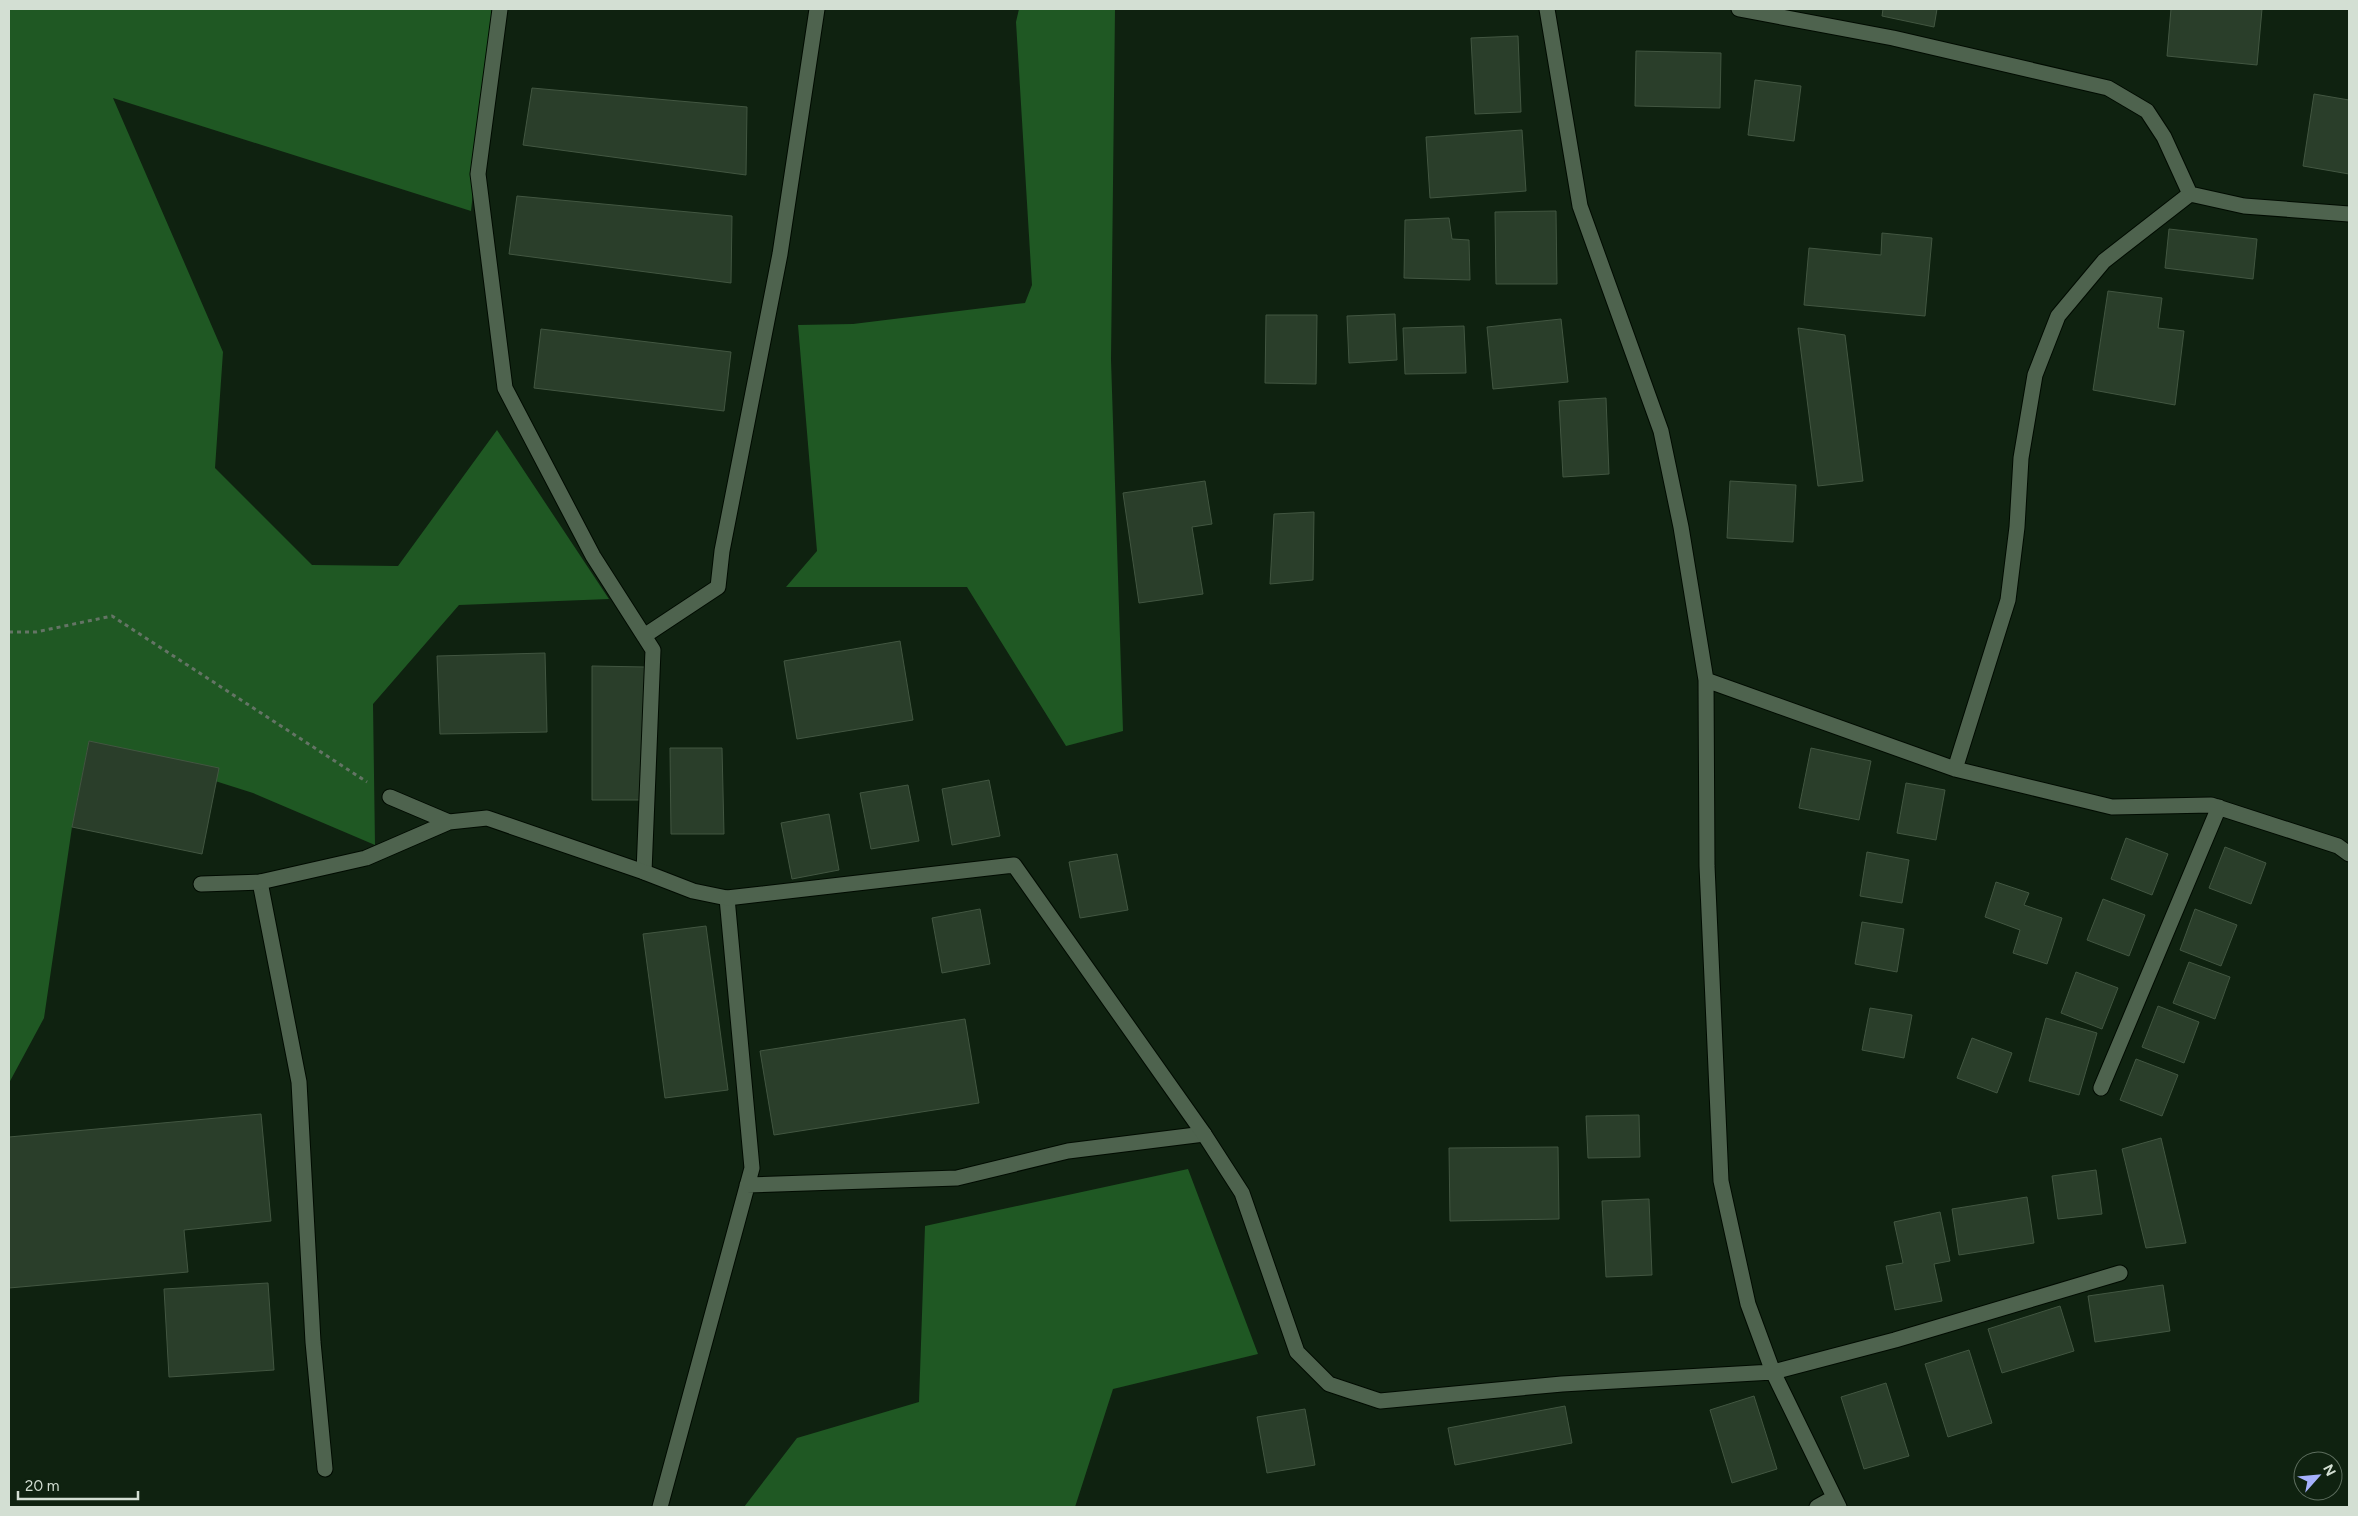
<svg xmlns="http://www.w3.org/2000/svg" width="2358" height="1516" font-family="Figtree,sans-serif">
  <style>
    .forest { fill: #1f5823 }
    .building { fill: #2a3e2a; stroke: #425641 }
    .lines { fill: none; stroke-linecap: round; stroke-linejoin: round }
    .lane-casing { stroke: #000b01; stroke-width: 17 }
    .street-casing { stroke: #000b01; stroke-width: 17 }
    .path { stroke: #647465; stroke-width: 3; stroke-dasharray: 4 4; stroke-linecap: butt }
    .lane { stroke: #4e634e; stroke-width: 15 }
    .street { stroke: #4e634e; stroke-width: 15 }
  </style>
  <rect width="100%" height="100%" fill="#0f2210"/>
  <path class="forest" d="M9,9H493L471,211L113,98L223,352L215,468L312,565L398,566L497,430L609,599L459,605L373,704L375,845L253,793L89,741L72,827L44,1018L9,1083Z
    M1019,9H1115L1111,360L1123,731L1066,746L967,587H786L817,551L798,325L853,324L1025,303L1032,285L1016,22Z
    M1188,1169L1258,1354L1113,1389L1075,1507H744L797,1438L919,1402L925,1226Z"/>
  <path class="building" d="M1883,9H1937L1934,27L1882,16Z
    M2171,9H2262L2257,65L2167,56Z
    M1518,36L1521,112L1475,114L1471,38Z
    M1636,51L1721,53L1720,108L1635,106Z
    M1755,80L1801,86L1794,141L1748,135Z
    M532,88L747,107L746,175L523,145Z
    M2314,94L2349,100V174L2303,166Z
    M1522,130L1526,191L1430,198L1426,137Z
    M517,196L732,216L731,283L509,254Z
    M1556,211L1557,284H1496L1495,212Z
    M1449,218L1452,239L1469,240L1470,280L1404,278L1405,220Z
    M2169,229L2257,239L2253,279L2165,268Z
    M1882,233L1932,238L1925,316L1804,305L1809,248L1881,255Z
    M2108,291L2162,298L2158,328L2184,331L2175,405L2093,390Z
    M1395,314L1397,360L1349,363L1347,316Z
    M1266,315H1317L1316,384L1265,383Z
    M1561,319L1568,382L1493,389L1487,327Z
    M1464,326L1466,373L1405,374L1403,328Z
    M1798,328L1845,335L1863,481L1818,486Z
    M541,329L731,352L724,411L534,388Z
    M1606,398L1609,474L1563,477L1559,401Z
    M1205,481L1212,524L1192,527L1203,594L1139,603L1123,493Z
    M1730,481L1796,485L1793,542L1727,538Z
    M1314,512L1313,580L1270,584L1274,514Z
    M900,641L913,720L797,739L784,661Z
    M545,653L547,732L440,734L437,656Z
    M592,666L646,667V800H592Z
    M89,741L219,768L202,854L72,827Z
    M670,748H722L724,834H671Z
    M1811,748L1871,761L1859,820L1799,808Z
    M989,780L1000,836L952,845L942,789Z
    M1906,783L1945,790L1936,840L1897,833Z
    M908,785L919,841L871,849L860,793Z
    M829,814L839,870L792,879L781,823Z
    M2126,838L2168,854L2152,895L2111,879Z
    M2225,847L2266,863L2251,904L2209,888Z
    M1867,852L1909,860L1902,903L1860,896Z
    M1117,854L1128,910L1080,918L1069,862Z
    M1996,882L2029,893L2024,905L2062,918L2047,964L2013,953L2020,930L1985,917Z
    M2103,899L2145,915L2129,956L2087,940Z
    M980,909L990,964L942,973L932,918Z
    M2195,909L2237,925L2221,966L2180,950Z
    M1862,922L1904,929L1897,972L1855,964Z
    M706,926L728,1090L665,1098L643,934Z
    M2189,962L2230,977L2215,1019L2173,1003Z
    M2076,972L2118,988L2102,1029L2061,1013Z
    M2158,1006L2199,1022L2184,1063L2142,1047Z
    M1870,1008L1912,1015L1904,1058L1862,1050Z
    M2046,1018L2097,1033L2079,1095L2029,1081Z
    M965,1019L979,1103L774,1135L760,1051Z
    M1972,1038L2012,1053L1997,1093L1957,1078Z
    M2136,1059L2178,1075L2162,1116L2120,1100Z
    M261,1114L271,1221L184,1230L188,1272L9,1288V1137Z
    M1639,1115L1640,1157L1588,1158L1586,1116Z
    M2161,1138L2186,1243L2146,1248L2122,1149Z
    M1558,1147L1559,1219L1450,1221L1449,1148Z
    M2096,1170L2102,1214L2058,1219L2052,1176Z
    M2027,1197L2034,1243L1959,1255L1952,1209Z
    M1649,1199L1652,1275L1606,1277L1602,1201Z
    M1940,1212L1950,1261L1934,1264L1942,1301L1895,1310L1886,1266L1903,1263L1894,1222Z
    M268,1283L274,1370L169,1377L164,1289Z
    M2163,1285L2170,1331L2095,1342L2088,1296Z
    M2060,1306L2074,1351L2002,1373L1988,1329Z
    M1969,1350L1992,1423L1948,1437L1925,1364Z
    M1886,1383L1909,1456L1864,1469L1841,1397Z
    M1754,1396L1777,1469L1732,1483L1710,1410Z
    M1565,1406L1572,1443L1455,1465L1448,1428Z
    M1305,1409L1315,1465L1267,1473L1257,1417Z"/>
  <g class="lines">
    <defs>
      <path id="lane" d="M500,9L478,174L505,388L593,556L653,650L644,872
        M644,636L718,587L722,551L780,254L817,9
        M260,882L299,1082L313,1342L325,1469
        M747,1185L957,1178L1068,1151L1204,1134
        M660,1507L752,1168L727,898"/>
      <path id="street" d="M1547,9L1580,206L1661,431L1681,527L1706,680L1707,866L1721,1181L1748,1304L1773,1372L1839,1507
        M1739,9L1893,38L2108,88L2147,111L2164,137L2190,194L2244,206L2349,214
        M1706,680L1955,769L2112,807L2211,805L2338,846L2349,854
        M1955,769L2008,600L2017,527L2021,458L2035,375L2058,316L2104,261L2190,194
        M390,797L449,822L487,818L644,872L693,891L727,898L1014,865L1204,1134L1242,1193L1297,1352L1329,1384L1380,1401L1562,1384L1773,1372L1895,1340L2120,1273
        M201,884L260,882L366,858L449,822
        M2101,1088L2219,807
        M1817,1507L1833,1498"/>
    </defs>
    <use href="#lane" class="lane-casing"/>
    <use href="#street" class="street-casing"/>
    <path class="path" d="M9,632H36L112,616L367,782"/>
    <use href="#lane" class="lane"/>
    <use href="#street" class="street"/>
  </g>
  <rect width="2358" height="1516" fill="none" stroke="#d3dfd3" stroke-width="20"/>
  <g transform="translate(2318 1476) rotate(63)"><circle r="24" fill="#0f2210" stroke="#5d6e5e"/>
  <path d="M0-4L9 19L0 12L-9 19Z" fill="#a5b1fc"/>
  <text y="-8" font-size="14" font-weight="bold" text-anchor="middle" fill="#d3dfd3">N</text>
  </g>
  <path d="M18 1491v8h120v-8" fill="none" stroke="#d3dfd3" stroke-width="2.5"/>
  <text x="25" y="1491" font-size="15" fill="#d3dfd3" stroke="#0f2210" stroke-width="4" paint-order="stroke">20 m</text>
</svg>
